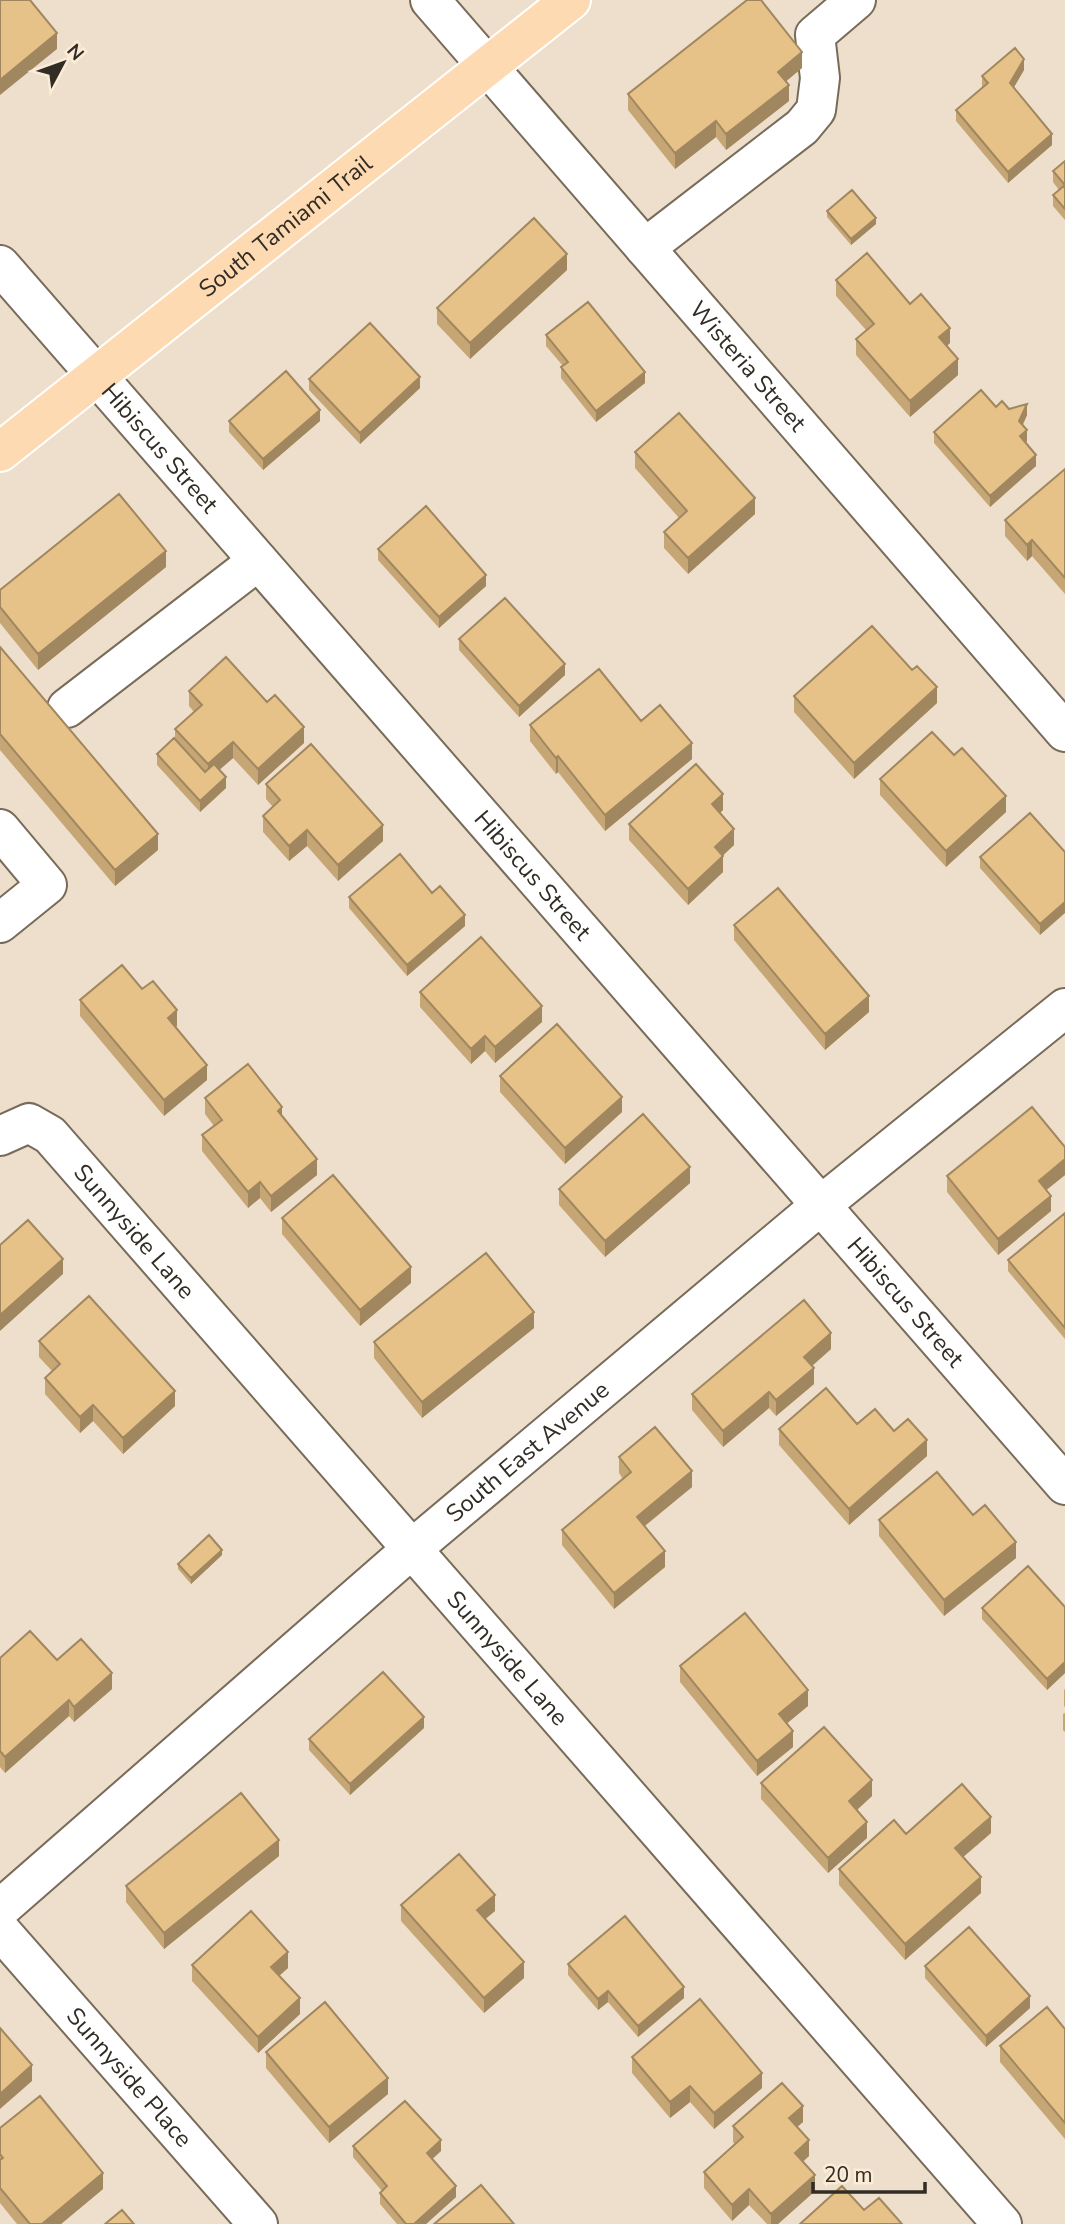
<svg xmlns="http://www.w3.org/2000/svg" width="1065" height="2224" font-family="'Nunito Sans',sans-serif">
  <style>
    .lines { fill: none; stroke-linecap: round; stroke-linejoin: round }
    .minor-casing { stroke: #786b59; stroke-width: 42 }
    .major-casing { stroke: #fff; stroke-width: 42 }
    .minor { stroke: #fff; stroke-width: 38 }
    .major { stroke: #fedab3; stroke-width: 38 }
    .wall { fill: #c6a675 }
    .shaded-wall { fill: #a1875f }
    .building { fill: #e6c188; stroke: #a1875f; stroke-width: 2 }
    .labels { text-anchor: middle; stroke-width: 5; stroke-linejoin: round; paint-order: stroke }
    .street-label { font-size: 24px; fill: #312c24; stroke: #fbecd8 }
  </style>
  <rect width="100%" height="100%" fill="#eddfcb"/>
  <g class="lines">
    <defs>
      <g id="minor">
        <path id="s1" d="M430,0L1065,732"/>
        <path d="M645,248L802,127L816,110L820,78L815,35L856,0"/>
        <path id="s2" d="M0,265L1065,1485"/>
        <path d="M67,708L258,561"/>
        <path d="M0,829L47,885L0,923"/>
        <path id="s3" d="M0,1136L29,1123L50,1135L1002,2224"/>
        <path id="s4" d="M0,1909L413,1548L821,1205L1065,1008"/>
        <path id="s5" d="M0,1930L258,2224"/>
      </g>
      <g id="major">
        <path id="s6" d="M0,452L571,0"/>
      </g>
    </defs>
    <use href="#minor" class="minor-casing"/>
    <use href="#major" class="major-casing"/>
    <use href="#minor" class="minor"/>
    <use href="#major" class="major"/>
  </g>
  <path class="wall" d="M802,68L786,81L789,101L726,150L716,137L675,169L628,110V94Z
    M1024,70L1014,87L1052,145L1008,183L956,121V110L982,87V76Z
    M1065,161V220L1053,206V195L1059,190L1053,182V171Z
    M827,211L876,224L851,245L827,217Z
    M567,270L470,359L437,324V308Z
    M836,280L910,304L950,343L947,346L958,375L910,417L856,355V339L866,330L836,296Z
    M546,335L645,383L596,422L561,378V367L563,366L546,346Z
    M309,379L420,388L360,444L309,390Z
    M1009,409L1027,415L1023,425L1027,441L1026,442L1036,466L990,507L934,443V432Z
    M229,421H320L263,470L229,432Z
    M635,452L755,514L688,574L664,548V532L679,518L635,468Z
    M1065,469V594L1032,556L1027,561L1005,536V520Z
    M378,549L486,586L439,628L378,560Z
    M166,567L38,670L0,623V590Z
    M459,639L565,675L519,717L459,650Z
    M0,647L158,850L115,886L0,750Z
    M189,691L304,743L258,785L233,758L219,770L226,788L200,812L157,765V754L175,739V729L194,712L189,706Z
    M794,696L937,703L854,779L794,712Z
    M641,721L692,759L605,831L558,772L556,774L530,741V725Z
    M954,755L1006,812L946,867L880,795V779Z
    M266,784L383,841L338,881L307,846L289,861L263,832V816L273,807L266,799Z
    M723,810L720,813L734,845L722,856L723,872L688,905L629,840V824Z
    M1065,852L1040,935L980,868V857Z
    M432,893L465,926L407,976L349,908V897Z
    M734,925L869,1012L825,1050L734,940Z
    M142,989L177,1026L175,1027L207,1080L164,1116L80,1016V1000Z
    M420,992L542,1022L495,1063L485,1051L471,1064L420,1007Z
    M500,1076L622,1112L565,1164L500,1092Z
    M205,1098L282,1117L317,1175L271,1212L260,1198L248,1208L202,1151V1135L214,1126L205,1114Z
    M1065,1147V1175L1046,1190L1051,1211L998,1255L947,1192V1176Z
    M690,1183L605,1257L559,1205V1189Z
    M1065,1213V1339L1008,1271V1260Z
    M282,1218L411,1283L360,1326L282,1234Z
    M534,1328L422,1418L374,1358V1342Z
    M39,1341L175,1406L123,1454L93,1421L80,1433L45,1394V1378L52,1371L39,1357Z
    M831,1349L812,1366L814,1384L776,1416L769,1408L723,1447L692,1410V1394Z
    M857,1424L894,1431L927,1456L849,1525L779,1445V1429Z
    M619,1457L692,1487L645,1526L665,1567L614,1609L562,1545V1530L623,1479L619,1473Z
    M973,1515L1016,1558L944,1616L879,1536V1520Z
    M222,1555L191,1584L178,1569V1564Z
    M1065,1607V1673L1047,1690L982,1619V1608Z
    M0,1658L57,1660L112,1689L74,1722L69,1716L5,1773L0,1767Z
    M680,1666L808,1706L787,1723L793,1747L757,1776L680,1682Z
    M1065,1689V1707L1064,1706V1690Z
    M1065,1713V1732L1063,1730V1714Z
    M424,1728L350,1795L309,1750V1739Z
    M761,1783L872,1796L857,1810L867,1838L828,1873L761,1799Z
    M991,1833L963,1857L981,1893L905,1960L839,1885V1869Z
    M279,1856L164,1949L126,1902V1886Z
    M401,1905L495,1911L485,1919L524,1978L484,2013L401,1921Z
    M568,1964L684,1998L638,2037L608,2002L598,2010L568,1975Z
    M192,1965L288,1968L279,1976L300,2014L258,2053L192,1981Z
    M925,1966L1030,2008L986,2047L925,1978Z
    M1065,2029V2139L1000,2062V2046Z
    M266,2052L388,2094L329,2143L266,2068Z
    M632,2057L762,2088L714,2129L690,2102L670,2118L632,2073Z
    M803,2122L797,2127L809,2156L803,2162L815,2191L778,2224H767L749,2205L732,2221L704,2188V2172L735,2144L733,2142V2126Z
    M0,2128L103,2189L61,2224H17L0,2203Z
    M353,2146L441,2151L432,2159L456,2197L426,2224H397L380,2204V2193L382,2191L353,2157Z"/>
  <path class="shaded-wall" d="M57,33V49L0,95V80Z
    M802,52V68L778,88V72Z
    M1024,59V70L1010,94V83Z
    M789,85V101L726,150V134Z
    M716,121V137L675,169V153Z
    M1052,134V145L1008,183V172Z
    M876,218V224L851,245V239Z
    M567,254V270L470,359V343Z
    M950,328V343L939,353V337Z
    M958,359V375L910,417V401Z
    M645,372V383L596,422V411Z
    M420,377V388L360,444V433Z
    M1027,404V415L1019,432V421Z
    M320,410V421L263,470V459Z
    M1027,430V441L1020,447V436Z
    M1036,455V466L990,507V496Z
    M755,498V514L688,574V558Z
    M1032,540V556L1027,561V545Z
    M166,551V567L38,670V654Z
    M486,575V586L439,628V617Z
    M565,664V675L519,717V706Z
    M937,687V703L854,779V763Z
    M304,727V743L258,785V769Z
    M233,742V758L208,780V764Z
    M692,743V759L605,831V815Z
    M558,756V772L556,774V758Z
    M226,777V788L200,812V801Z
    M723,794V810L712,820V804Z
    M1006,796V812L946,867V851Z
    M383,825V841L338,881V865Z
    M734,829V845L715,863V847Z
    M307,830V846L289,861V846Z
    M158,834V850L115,886V870Z
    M723,856V872L688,905V889Z
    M1065,902V913L1040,935V924Z
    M465,915V926L407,976V965Z
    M869,996V1012L825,1050V1034Z
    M542,1006V1022L495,1063V1047Z
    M177,1010V1026L168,1033V1018Z
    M485,1036V1051L471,1064V1049Z
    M207,1065V1080L164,1116V1100Z
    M622,1097V1112L565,1164V1148Z
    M282,1107V1123L278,1111Z
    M317,1159V1175L271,1212V1196Z
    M1065,1159V1175L1039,1196V1181Z
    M690,1167V1183L605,1257V1241Z
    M260,1182V1198L248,1208V1192Z
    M1051,1196V1211L998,1255V1239Z
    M63,1259V1274L0,1331V1315Z
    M411,1267V1283L360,1326V1310Z
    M534,1312V1328L422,1418V1402Z
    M831,1333V1349L804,1373V1357Z
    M814,1368V1384L776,1416V1400Z
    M175,1391V1406L123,1454V1438Z
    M769,1392V1408L723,1447V1431Z
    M93,1405V1421L80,1433V1417Z
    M927,1440V1456L849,1525V1509Z
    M692,1471V1487L637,1532V1517Z
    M1016,1542V1558L944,1616V1600Z
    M222,1550V1555L191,1584V1578Z
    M665,1551V1567L614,1609V1593Z
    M1065,1662V1673L1047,1690V1679Z
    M112,1673V1689L74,1722V1707Z
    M808,1690V1706L779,1730V1714Z
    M69,1700V1716L5,1773V1757Z
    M424,1717V1728L350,1795V1784Z
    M793,1731V1747L757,1776V1761Z
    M872,1780V1796L849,1817V1801Z
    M991,1817V1833L955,1864V1848Z
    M867,1822V1838L828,1873V1858Z
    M279,1840V1856L164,1949V1933Z
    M981,1877V1893L905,1960V1944Z
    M495,1895V1911L477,1926V1910Z
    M288,1952V1968L271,1983V1967Z
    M524,1962V1978L484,2013V1998Z
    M684,1987V1998L638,2037V2026Z
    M608,1991V2002L598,2010V1999Z
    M1030,1996V2008L986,2047V2036Z
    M300,1998V2014L258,2053V2037Z
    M32,2065V2081L0,2109V2094Z
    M762,2073V2088L714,2129V2113Z
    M388,2078V2094L329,2143V2127Z
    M690,2086V2102L670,2118V2102Z
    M803,2106V2122L789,2134V2118Z
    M441,2140V2151L427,2164V2153Z
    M809,2140V2156L795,2168V2153Z
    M103,2173V2189L61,2224H42Z
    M815,2175V2191L778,2224H771V2214Z
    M456,2186V2197L426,2224H414Z
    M749,2189V2205L732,2221V2205Z"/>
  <path class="building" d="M0,0H30L57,33L0,80Z
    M747,0H761L802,52L778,72L789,85L726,134L716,121L675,153L628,94Z
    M1015,48L1024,59L1010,83L1052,134L1008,172L956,110L988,83L982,76Z
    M1065,161V209L1053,195L1065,185L1053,171Z
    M852,190L876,218L851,239L827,211Z
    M534,218L567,254L470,343L437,308Z
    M867,253L910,304L921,294L950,328L939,337L958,359L910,401L856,339L874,324L836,280Z
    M588,302L645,372L596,411L561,367L568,362L546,335Z
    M370,323L420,377L360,433L309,379Z
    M286,371L320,410L263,459L229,421Z
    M981,390L996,407L1002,401L1009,409L1027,404L1019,421L1027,430L1020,436L1036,455L990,496L934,432Z
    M679,413L755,498L688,558L664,532L687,511L635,452Z
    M1065,469V578L1032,540L1027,545L1005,520Z
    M119,494L166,551L38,654L0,607V590Z
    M426,506L486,575L439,617L378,549Z
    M505,598L565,664L519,706L459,639Z
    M872,626L912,670L917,666L937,687L854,763L794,696Z
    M0,647L158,834L115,870L0,734Z
    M226,657L267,702L275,695L304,727L258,769L233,742L208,764L175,729L202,705L189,691Z
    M599,669L641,721L660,705L692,743L605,815L558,756L556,758L530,725Z
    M932,732L954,755L962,748L1006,796L946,851L880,779Z
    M174,738L205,772L214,764L226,777L200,801L157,754Z
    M311,744L383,825L338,865L307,830L289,846L263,816L280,800L266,784Z
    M696,764L723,794L712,804L734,829L715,847L723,856L688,889L629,824Z
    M1030,813L1065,852V902L1040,924L980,857Z
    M400,854L432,893L440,886L465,915L407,965L349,897Z
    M778,888L869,996L825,1034L734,925Z
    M481,937L542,1006L495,1047L485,1036L471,1049L420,992Z
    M122,965L142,989L153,981L177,1010L168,1018L207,1065L164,1100L80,1000Z
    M557,1024L622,1097L565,1148L500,1076Z
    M248,1064L282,1107L278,1111L317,1159L271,1196L260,1182L248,1192L202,1135L222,1120L205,1098Z
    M1032,1107L1065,1147V1159L1039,1181L1051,1196L998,1239L947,1176Z
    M643,1114L690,1167L605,1241L559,1189Z
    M333,1175L411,1267L360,1310L282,1218Z
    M1065,1213V1328L1008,1260Z
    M28,1220L63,1259L0,1315V1245Z
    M486,1253L534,1312L422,1402L374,1342Z
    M89,1296L175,1391L123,1438L93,1405L80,1417L45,1378L60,1364L39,1341Z
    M804,1300L831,1333L804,1357L814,1368L776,1400L769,1392L723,1431L692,1394Z
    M826,1388L857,1424L875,1409L894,1431L908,1419L927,1440L849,1509L779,1429Z
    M655,1427L692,1471L637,1517L665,1551L614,1593L562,1530L631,1472L619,1457Z
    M937,1472L973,1515L985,1505L1016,1542L944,1600L879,1520Z
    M209,1535L222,1550L191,1578L178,1564Z
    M1028,1566L1065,1607V1662L1047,1679L982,1608Z
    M745,1613L808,1690L779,1714L793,1731L757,1761L680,1666Z
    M30,1631L57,1660L81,1639L112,1673L74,1707L69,1700L5,1757L0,1751V1658Z
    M383,1672L424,1717L350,1784L309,1739Z
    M824,1727L872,1780L849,1801L867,1822L828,1858L761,1783Z
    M962,1784L991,1817L955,1848L981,1877L905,1944L839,1869L894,1820L906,1834Z
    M241,1793L279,1840L164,1933L126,1886Z
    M459,1854L495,1895L477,1910L524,1962L484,1998L401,1905Z
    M251,1911L288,1952L271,1967L300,1998L258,2037L192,1965Z
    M625,1916L684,1987L638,2026L608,1991L598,1999L568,1964Z
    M969,1927L1030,1996L986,2036L925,1966Z
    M700,1999L762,2073L714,2113L690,2086L670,2102L632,2057Z
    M325,2002L388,2078L329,2127L266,2052Z
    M1047,2007L1065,2029V2123L1000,2046Z
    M0,2028L32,2065L0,2094Z
    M782,2083L803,2106L789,2118L809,2140L795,2153L815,2175L771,2214L749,2189L732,2205L704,2172L743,2137L733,2126Z
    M40,2096L103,2173L42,2224H30L0,2188V2160L3,2158L0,2154V2128Z
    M405,2101L441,2140L427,2153L456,2186L414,2224H406L380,2193L387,2186L353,2146Z
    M481,2185L514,2224H434Z
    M842,2186L864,2210L879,2198L902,2224H800Z
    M122,2210L134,2224H105Z"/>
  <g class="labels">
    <g class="street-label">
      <text dy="8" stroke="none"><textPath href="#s6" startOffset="364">South Tamiami Trail</textPath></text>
      <text dy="8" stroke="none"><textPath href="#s1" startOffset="485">Wisteria Street</textPath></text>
      <text dy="8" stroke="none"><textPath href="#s2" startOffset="243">Hibiscus Street</textPath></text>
      <text dy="8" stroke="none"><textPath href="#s2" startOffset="810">Hibiscus Street</textPath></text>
      <text dy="8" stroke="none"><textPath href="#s3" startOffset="184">Sunnyside Lane</textPath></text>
      <text dy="8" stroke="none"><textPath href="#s2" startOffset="1377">Hibiscus Street</textPath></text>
      <text dy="8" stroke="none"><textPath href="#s4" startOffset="698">South East Avenue</textPath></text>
      <text dy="8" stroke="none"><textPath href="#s3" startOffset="751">Sunnyside Lane</textPath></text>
      <text dy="8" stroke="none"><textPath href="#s5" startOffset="196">Sunnyside Place</textPath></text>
    </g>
  </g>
  <g transform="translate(63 63) rotate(49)" stroke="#fbecd8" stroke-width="5" paint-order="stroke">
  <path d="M0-5L12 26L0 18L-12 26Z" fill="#312c24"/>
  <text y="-10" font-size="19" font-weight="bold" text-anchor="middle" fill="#312c24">N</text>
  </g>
  <path d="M813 2182v10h112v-10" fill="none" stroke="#312c24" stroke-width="3.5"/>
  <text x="824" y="2182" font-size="21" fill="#312c24" stroke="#fbecd8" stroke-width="5" paint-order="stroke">20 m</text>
</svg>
